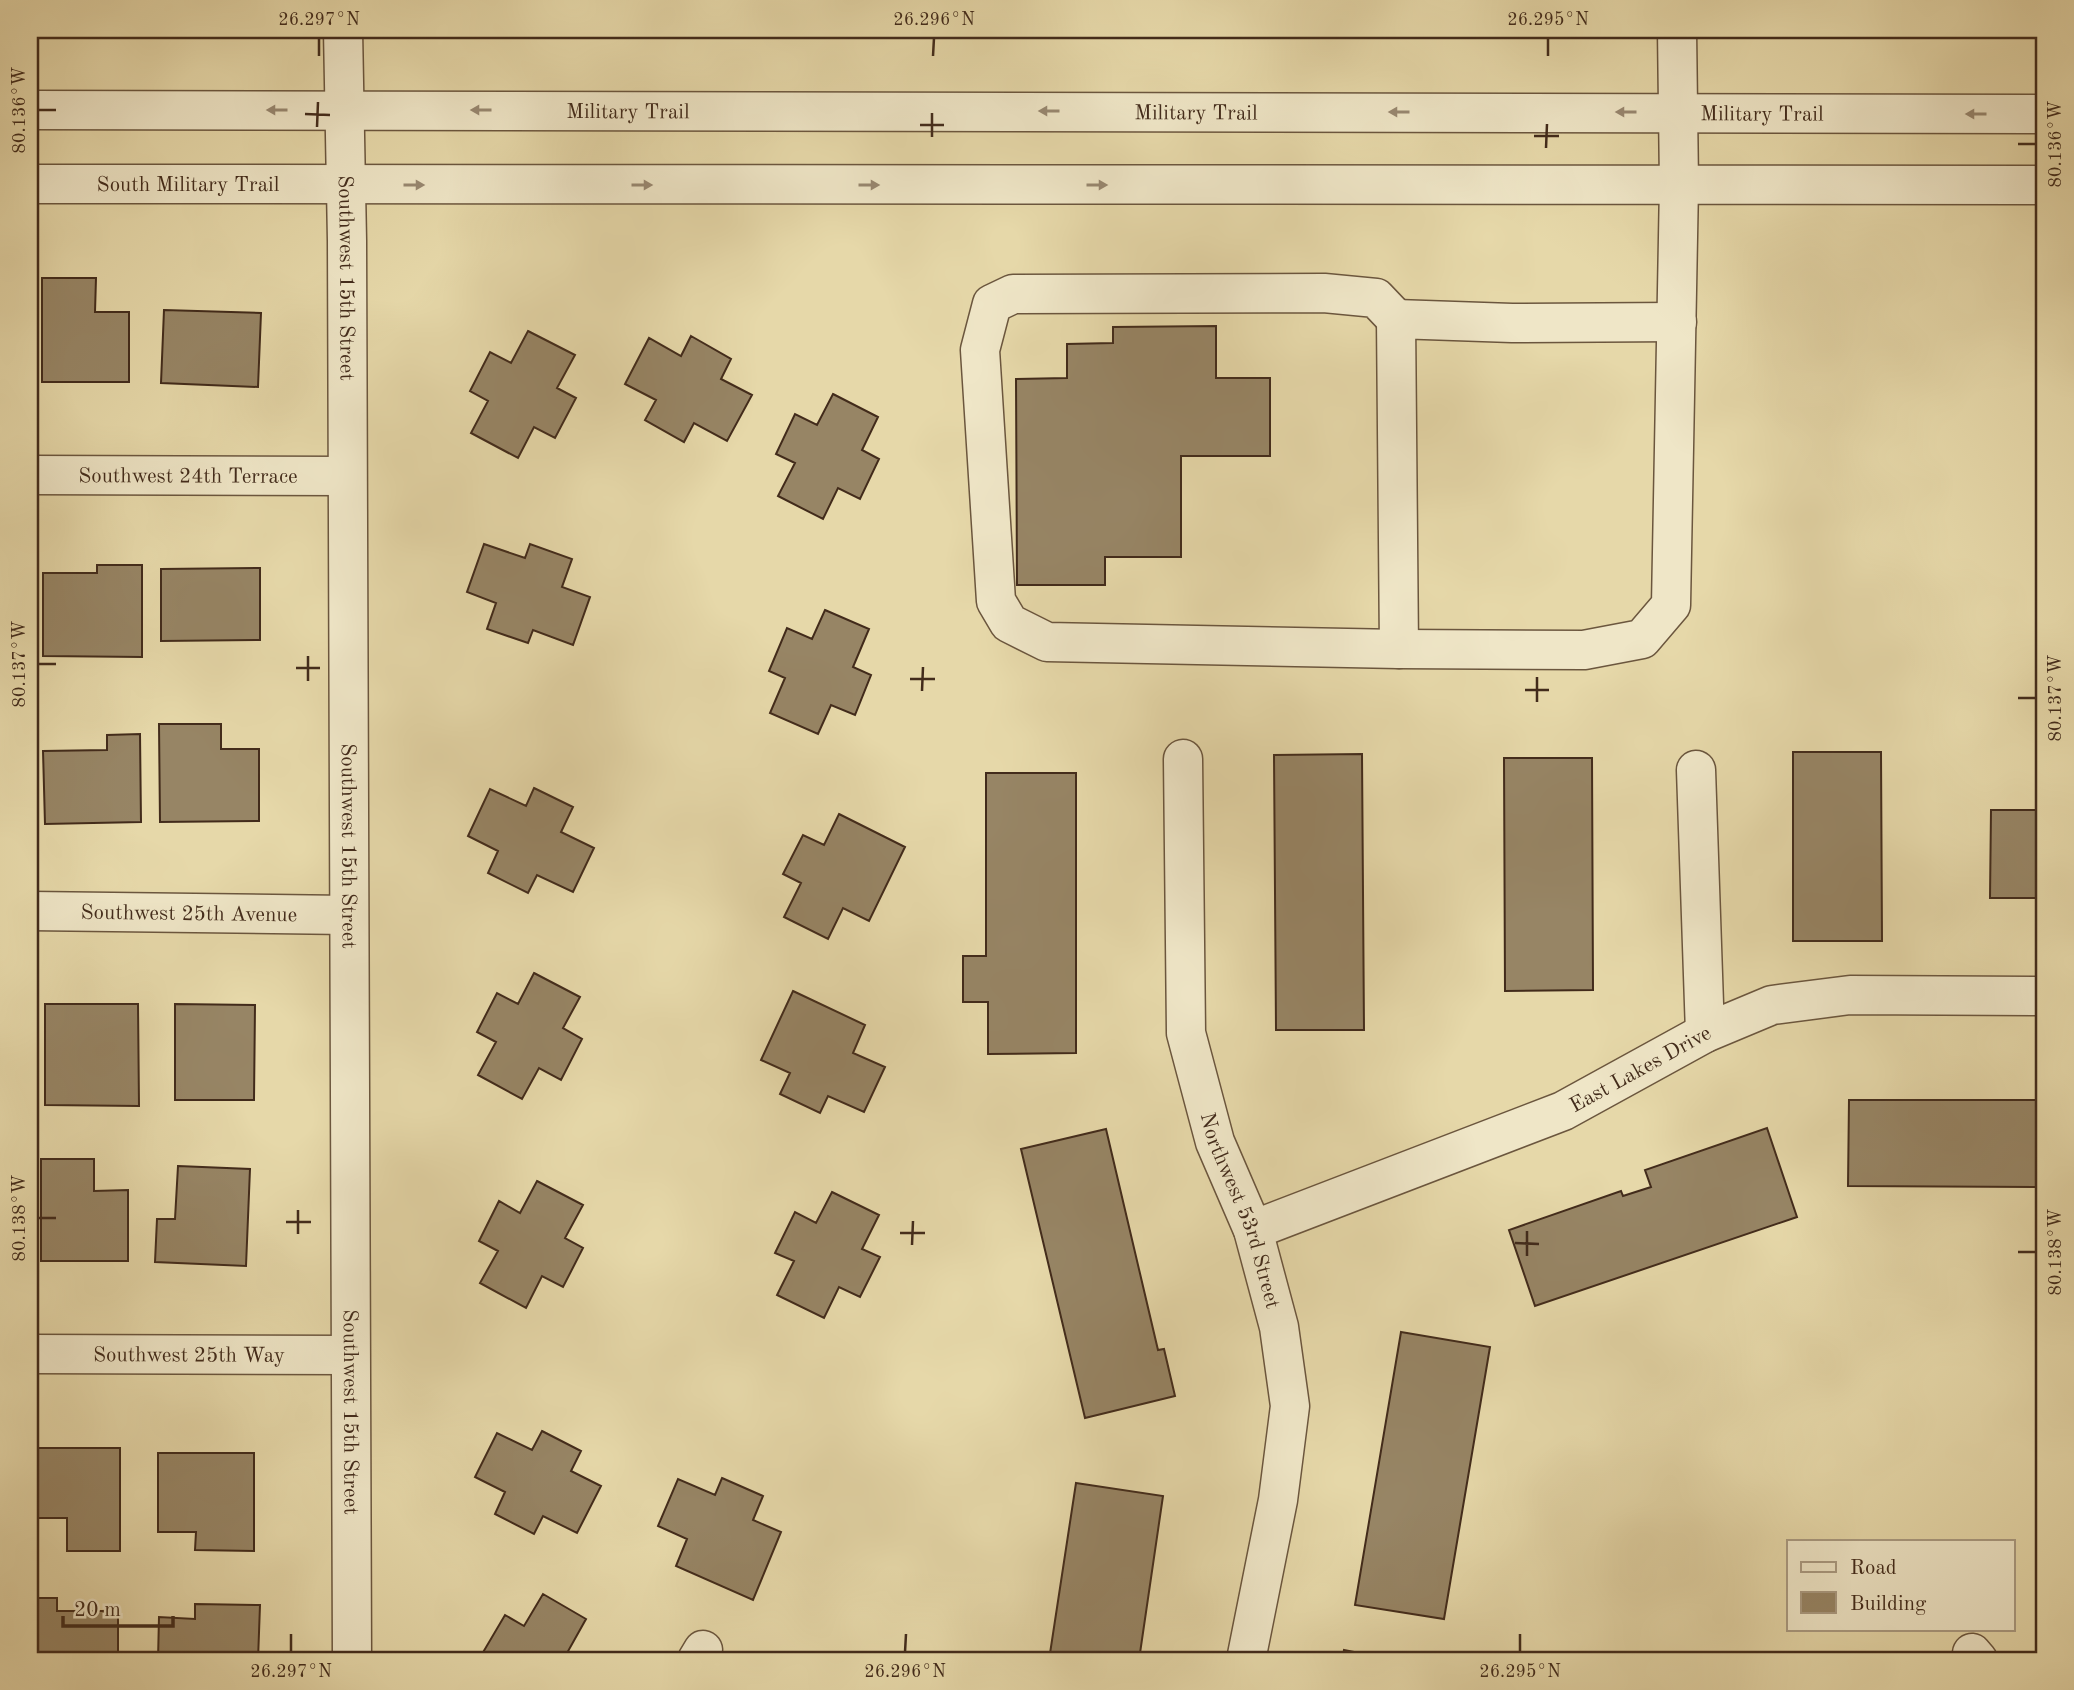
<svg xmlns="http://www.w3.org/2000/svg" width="2074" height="1690" font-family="'Old Standard TT',serif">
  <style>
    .building { fill: #978565; stroke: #422b1b; stroke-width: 2 }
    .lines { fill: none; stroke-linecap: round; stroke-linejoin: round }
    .minor-casing { stroke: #6b563e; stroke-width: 41 }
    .minor { stroke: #efe6c7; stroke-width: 38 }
    .oneway { fill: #988871 }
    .ticks { fill: none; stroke: #422b1b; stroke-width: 2.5 }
    .labels { text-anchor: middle; stroke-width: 7; stroke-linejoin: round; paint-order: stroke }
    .street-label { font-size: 21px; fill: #422b1b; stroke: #efe6c7 }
    .neatline { fill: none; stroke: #422b1b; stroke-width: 2.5 }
    .ticks-label { font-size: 18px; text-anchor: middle; fill: #422b1b }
  </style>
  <rect width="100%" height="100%" fill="#e6d8a9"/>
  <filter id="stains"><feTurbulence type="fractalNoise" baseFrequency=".00286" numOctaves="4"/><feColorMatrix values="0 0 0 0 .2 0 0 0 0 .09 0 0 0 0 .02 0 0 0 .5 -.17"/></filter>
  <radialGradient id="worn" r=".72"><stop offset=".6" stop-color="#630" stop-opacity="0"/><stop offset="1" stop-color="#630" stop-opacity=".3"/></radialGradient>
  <path class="building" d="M42,278H96L95,312H129V382H42Z
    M164,310L261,313L258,387L161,383Z
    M1216,326V378H1270V456H1181V557H1105V585H1017L1016,379L1067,378V344L1113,343V327Z
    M528,331L575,355L557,388L576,398L555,438L534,427L518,458L471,433L488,401L470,391L490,352L511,363Z
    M691,336L731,359L721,379L752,395L727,441L694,423L684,442L645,420L656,400L625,384L649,338L681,356Z
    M833,394L878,417L862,450L879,459L860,499L838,488L823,519L778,496L795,463L776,454L795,414L817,425Z
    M484,544L525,558L530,544L572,559L562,587L590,597L573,645L533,630L528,643L487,629L496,603L467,592Z
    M97,565H142V657L43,656V573H97Z
    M260,568V640L161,641V569Z
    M825,610L869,629L853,667L871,675L855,715L831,705L818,734L770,713L785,678L769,671L787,628L812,639Z
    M159,724H221V749H259V821L160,822Z
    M140,734L141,822L45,824L43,751L107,750V735Z
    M1793,752H1881L1882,941H1793Z
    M1362,754L1364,1030H1276L1274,755Z
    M1504,758H1592L1593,990L1505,991Z
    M986,773H1076V1053L988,1054V1002H963V956H986Z
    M534,788L573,807L561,832L594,848L573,892L537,875L528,893L488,873L498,851L468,836L490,789L526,806Z
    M1991,810H2044V898H1990Z
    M839,814L905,847L869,921L843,908L828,939L784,917L801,883L783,874L803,835L824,845Z
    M534,973L580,997L563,1028L582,1039L561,1080L539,1068L522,1099L478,1075L496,1042L477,1032L497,993L518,1004Z
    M793,991L865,1025L853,1053L885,1067L864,1112L828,1096L820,1113L780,1094L790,1073L761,1060Z
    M45,1004H138L139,1106L45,1105Z
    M175,1004L255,1005L254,1100H175Z
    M1849,1100H2044V1187L1848,1186Z
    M1767,1128L1797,1217L1535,1306L1509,1230L1621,1191L1623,1196L1651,1187L1645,1170Z
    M1106,1129L1158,1350L1164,1349L1175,1396L1085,1418L1021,1149Z
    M41,1159H94V1191L128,1190V1261H41Z
    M178,1166L250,1169L246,1266L155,1262L157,1219H175Z
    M537,1181L583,1205L565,1238L583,1248L563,1287L542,1276L526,1308L480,1283L498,1251L479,1241L499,1201L520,1213Z
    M832,1192L879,1215L862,1249L880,1257L860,1297L839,1287L824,1318L777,1295L794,1261L775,1253L795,1212L816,1223Z
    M1401,1332L1490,1347L1444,1619L1355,1605Z
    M542,1431L581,1451L571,1471L601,1486L577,1533L543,1516L534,1534L495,1514L505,1492L475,1477L497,1433L532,1450Z
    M35,1448H120V1551H67V1518H34Z
    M158,1453H254V1551L195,1550L196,1532H158Z
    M722,1478L763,1496L753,1520L781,1532L753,1600L676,1566L687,1539L658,1526L678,1479L715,1495Z
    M1076,1483L1163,1496L1139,1660H1049Z
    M543,1594L586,1619L567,1653L580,1660H493L482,1654L505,1615L524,1626Z
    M30,1598H57V1611H118V1660H30Z
    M195,1604L260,1605L258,1660H158L159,1617L195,1619Z
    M1344,1650L1395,1660H1342Z"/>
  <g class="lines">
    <defs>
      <g id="minor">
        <path id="s1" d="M343,30L347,241L352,1660"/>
        <path id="s2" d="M30,110L2044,114"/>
        <path id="s3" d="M30,184L2044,185"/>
        <path d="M1396,319L1376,298L1324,293L1013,294L992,304L980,350L996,601L1009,623L1047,642L1399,649L1584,650L1642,639L1671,605L1679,185L1677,30"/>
        <path id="s4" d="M30,475L347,476"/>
        <path d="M1399,649L1396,319L1512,323L1677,322"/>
        <path id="s5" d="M1183,759L1186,1033L1215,1142L1253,1230L1279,1327L1290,1406L1278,1500L1246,1660"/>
        <path d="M1696,770L1705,1033"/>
        <path id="s6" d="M30,911L348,915"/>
        <path id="s7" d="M1253,1230L1563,1111L1705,1033L1772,1005L1850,995L2044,996"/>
        <path id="s8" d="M30,1354L349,1355"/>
        <path d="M1972,1653L1978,1660"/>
        <path d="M697,1660L703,1650"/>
      </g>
    </defs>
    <use href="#minor" class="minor-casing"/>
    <use href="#minor" class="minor"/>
  </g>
  <defs><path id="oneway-solid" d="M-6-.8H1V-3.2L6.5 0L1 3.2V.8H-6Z" transform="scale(1.75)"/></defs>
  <g class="oneway">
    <use href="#oneway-solid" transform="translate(277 110) rotate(-180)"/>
    <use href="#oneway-solid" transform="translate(481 110) rotate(-180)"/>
    <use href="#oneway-solid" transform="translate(1049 111) rotate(-180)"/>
    <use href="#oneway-solid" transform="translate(1399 112) rotate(-180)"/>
    <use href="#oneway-solid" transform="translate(1626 112) rotate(-180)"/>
    <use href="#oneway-solid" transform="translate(1976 114) rotate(-180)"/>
    <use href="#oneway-solid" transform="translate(414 185)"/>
    <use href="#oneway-solid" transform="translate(642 185)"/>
    <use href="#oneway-solid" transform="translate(869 185)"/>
    <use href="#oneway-solid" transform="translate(1097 185)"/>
  </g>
  <path class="ticks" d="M319,56V38M933,56L934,38M1548,56V38M38,110H56M305,114L330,115M920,125H944M317,127L318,102M1534,136H1559M932,137V113M2018,144H2036M1546,148L1547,124M38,664H56M296,668H320M910,679H935M308,681V656M1525,690H1549M922,691L923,667M2018,698H2036M1537,702V677M38,1218H56M286,1222H311M900,1233H925M298,1234V1210M1515,1243L1539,1244M912,1245L913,1221M2018,1252H2036M1527,1256V1231M291,1652V1634M905,1652L906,1634M1520,1652V1634"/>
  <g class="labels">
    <g class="street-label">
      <text dy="7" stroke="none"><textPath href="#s2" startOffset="598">Military Trail</textPath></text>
      <text dy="7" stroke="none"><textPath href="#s2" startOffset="1166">Military Trail</textPath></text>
      <text dy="7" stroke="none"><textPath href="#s2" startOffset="1732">Military Trail</textPath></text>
      <text dy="7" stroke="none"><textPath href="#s3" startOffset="158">South Military Trail</textPath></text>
      <text dy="7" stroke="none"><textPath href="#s1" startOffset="248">Southwest 15th Street</textPath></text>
      <text dy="7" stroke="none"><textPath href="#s4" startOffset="158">Southwest 24th Terrace</textPath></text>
      <text dy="7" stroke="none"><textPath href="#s1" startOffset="816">Southwest 15th Street</textPath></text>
      <text dy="7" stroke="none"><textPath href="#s6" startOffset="159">Southwest 25th Avenue</textPath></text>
      <text dy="7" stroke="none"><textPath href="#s7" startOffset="420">East Lakes Drive</textPath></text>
      <text dy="7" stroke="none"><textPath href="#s5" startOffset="460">Northwest 53rd Street</textPath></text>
      <text dy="7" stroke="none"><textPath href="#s8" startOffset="159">Southwest 25th Way</textPath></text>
      <text dy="7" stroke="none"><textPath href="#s1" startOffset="1382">Southwest 15th Street</textPath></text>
    </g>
  </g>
  <rect width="2074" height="1690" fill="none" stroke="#e6d8a9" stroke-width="77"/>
  <rect x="1787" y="1540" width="228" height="91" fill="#efe6c7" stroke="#aa9b82" stroke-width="2"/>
  <rect x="1801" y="1562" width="35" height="10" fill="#efe6c7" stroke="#aa9b82" stroke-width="2"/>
  <text x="1850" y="1574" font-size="21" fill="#422b1b">Road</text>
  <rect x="1801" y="1592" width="35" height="21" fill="#978565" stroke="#aa9b82" stroke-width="2"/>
  <text x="1850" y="1610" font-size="21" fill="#422b1b">Building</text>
  <path d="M63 1616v10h110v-10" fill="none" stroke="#422b1b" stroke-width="3.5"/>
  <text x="74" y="1616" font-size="21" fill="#422b1b" stroke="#efe6c7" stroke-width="5" paint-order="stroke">20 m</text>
  <rect x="38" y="38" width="1998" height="1614" class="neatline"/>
  <g class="ticks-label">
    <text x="319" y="25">26.297°N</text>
    <text x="934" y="25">26.296°N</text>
    <text x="1548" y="25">26.295°N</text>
    <text transform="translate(19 110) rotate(-90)" y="6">80.136°W</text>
    <text transform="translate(2055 144) rotate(-90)" y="6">80.136°W</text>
    <text transform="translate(19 664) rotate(-90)" y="6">80.137°W</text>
    <text transform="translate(2055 698) rotate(-90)" y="6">80.137°W</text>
    <text transform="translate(19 1218) rotate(-90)" y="6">80.138°W</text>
    <text transform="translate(2055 1252) rotate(-90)" y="6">80.138°W</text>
    <text x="291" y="1677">26.297°N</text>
    <text x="905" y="1677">26.296°N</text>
    <text x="1520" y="1677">26.295°N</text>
  </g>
  <rect width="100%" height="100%" filter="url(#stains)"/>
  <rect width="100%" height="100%" fill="url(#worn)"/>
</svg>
